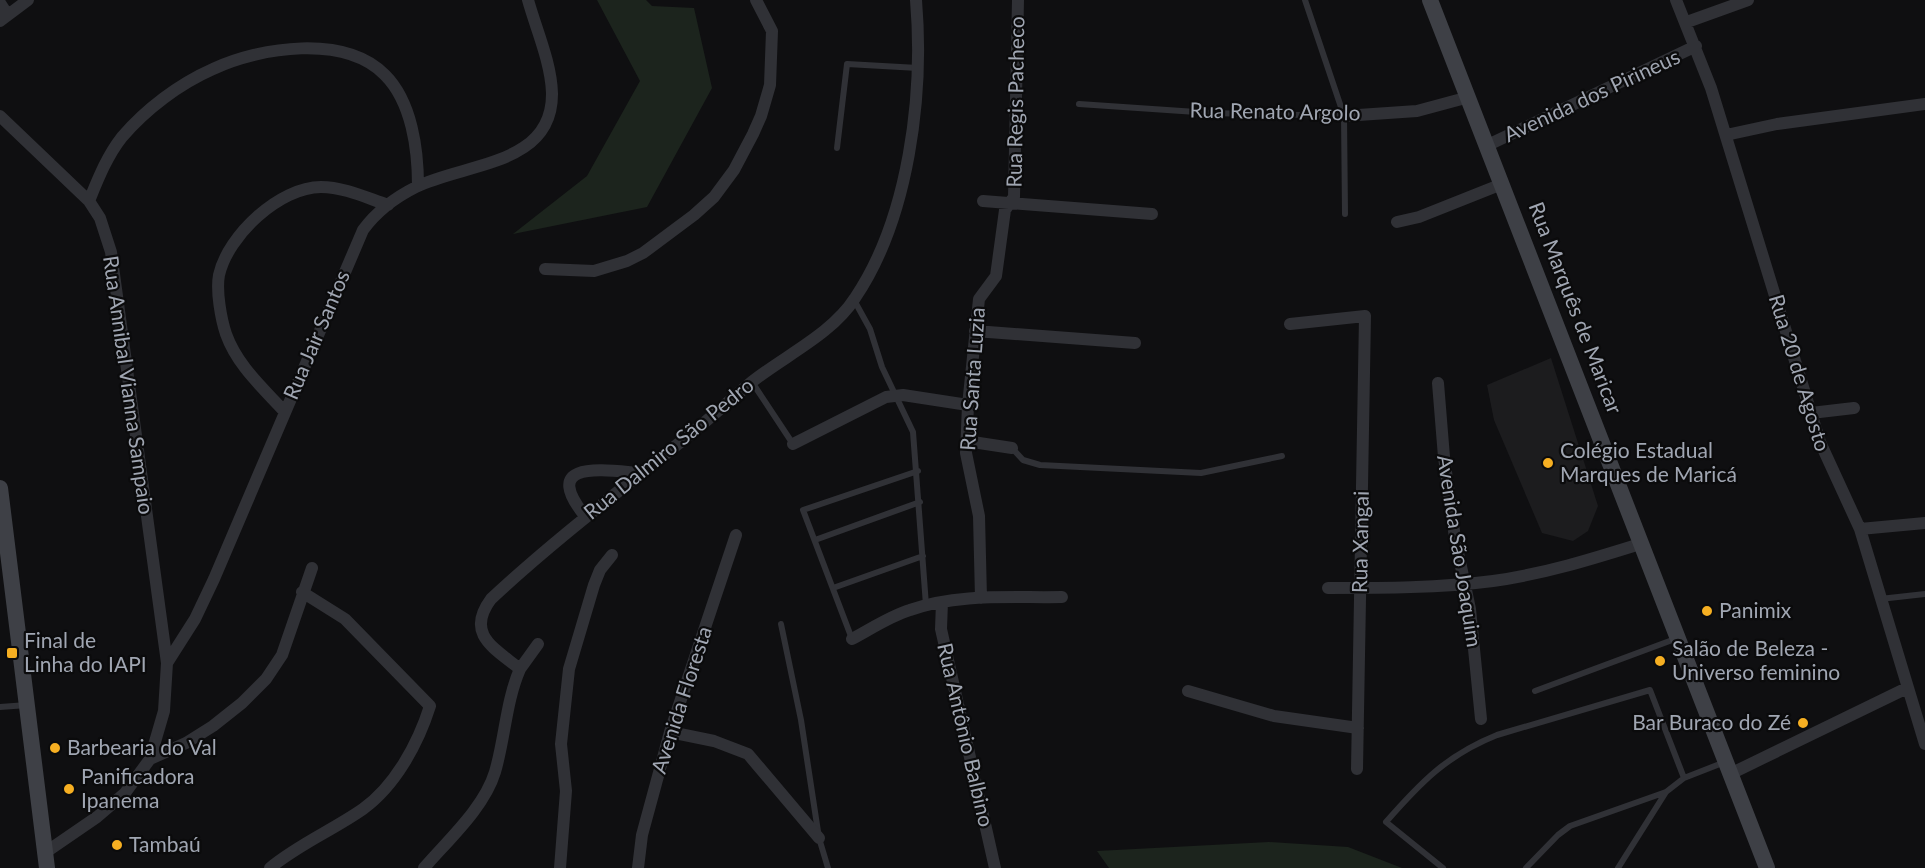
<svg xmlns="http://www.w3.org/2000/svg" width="1925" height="868" font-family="Lato,sans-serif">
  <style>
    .built { fill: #1c1c1e }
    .green { fill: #1c241d }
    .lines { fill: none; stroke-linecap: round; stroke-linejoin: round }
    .lane { stroke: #303136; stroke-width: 6 }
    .street { stroke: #303136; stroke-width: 12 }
    .secondary { stroke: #3e4046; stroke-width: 16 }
    .poi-dot { fill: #f6af22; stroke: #0b0b0c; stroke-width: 2 }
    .labels { text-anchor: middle; stroke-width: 4.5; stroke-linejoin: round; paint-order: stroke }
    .street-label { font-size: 21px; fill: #a0a6b2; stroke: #0b0b0c }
    .poi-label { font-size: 21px; fill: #a0a6b2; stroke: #0b0b0c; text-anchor: start }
  </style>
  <rect width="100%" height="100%" fill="#0f0f11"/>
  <path class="built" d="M1551,358L1598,506L1588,531L1573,541L1542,533L1494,420L1487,385Z"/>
  <path class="green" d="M597,0H646L652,6L694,8L712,88L647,207L513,234L587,176L640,81Z
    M1269,842L1348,847L1402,868H1109L1097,851Z"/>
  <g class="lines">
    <path class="lane" d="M1305,0L1344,116L1345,214
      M1079,104L1211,113L1344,116
      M837,148L847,64L918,68
      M854,300L870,329L882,367L913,432L926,605
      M752,382L793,444
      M1012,448L1023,460L1040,465L1201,473L1282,456
      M815,540L920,502
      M833,588L923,556
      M1880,599L1925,594
      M781,624L801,720L819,838L828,868
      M852,639L803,510L918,471
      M1535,691L1675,639
      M0,707L27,705
      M1443,868L1386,822C1421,782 1447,755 1497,735L1650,690L1684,778
      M1526,868L1558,835L1570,826L1666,792L1684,778L1725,762
      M1618,868L1666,792"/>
    <path class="street" d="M1676,0L1711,88L1820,442L1860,529L1925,744
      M0,3L7,14
      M0,21L28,0
      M1687,22L1748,0
      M0,116L89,201L100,218L111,252L167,663L164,711L150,759
      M1344,116L1417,111L1469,97
      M1726,135L1777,124L1925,104
      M1488,145L1696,46
      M89,201C98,179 107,156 122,137C146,109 179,84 213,69C260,47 345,34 385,75C412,102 418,150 418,186
      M983,201L1152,214
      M1397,222L1419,217L1502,184
      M545,269L594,271L627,261L643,253L694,215L714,197L734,170L753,134L761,116L770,85L772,31L756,0
      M1290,324L1365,316L1357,769
      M975,331L1135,343
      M1438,383L1444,457L1455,538L1470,609L1481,719
      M284,411C262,387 237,365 226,334C221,319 216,291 219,275C228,235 280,187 321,187C344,187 367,198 388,205
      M1811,413L1854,408
      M966,441L1012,448
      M793,444L886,397L903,395L968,405
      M585,516C540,460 602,470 639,473
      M1860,529L1925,523
      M1328,588C1383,588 1439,588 1493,581C1544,574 1592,559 1640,544
      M981,598L979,516L966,453L968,405L979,299L996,276L1005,210L1014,197L1018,0
      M942,602L941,629L995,868
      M852,639C871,629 890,616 910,610C958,593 1012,598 1062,597
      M167,663L195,619L214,579L363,230C377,211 396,197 416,187C464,163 553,166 552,93C551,62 536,29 528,0
      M520,669L538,644
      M1188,691L1274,716L1358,728
      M670,732L714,741L748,754L819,838
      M1730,774L1907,688
      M46,852L97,817L125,793L150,759L186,743L213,726L242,703L266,679L282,655L312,568
      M270,868C299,844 333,830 363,809C395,786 418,744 430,706L345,619L302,592
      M424,868C448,840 484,808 495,772C505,738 506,701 520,669C494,648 465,634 491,599C552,542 618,492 683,440C707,421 730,400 753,381C786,355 832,334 855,298C909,218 924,95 916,0
      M560,868L566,791L561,744L569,669L594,585L600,570L612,555
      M638,868L642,835L670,732L736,535"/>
    <path class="secondary" d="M1430,0L1767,868
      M0,488L47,868"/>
  </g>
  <g class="poi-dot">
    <circle cx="1548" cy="463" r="6"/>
    <circle cx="1707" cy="611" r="6"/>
    <rect x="6" y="647" width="12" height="12" rx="3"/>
    <circle cx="1660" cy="661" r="6"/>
    <circle cx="1803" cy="723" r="6"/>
    <circle cx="55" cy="748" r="6"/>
    <circle cx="69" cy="789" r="6"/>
    <circle cx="117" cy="845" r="6"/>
  </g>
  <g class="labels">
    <g class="street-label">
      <text transform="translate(1592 96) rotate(-25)" y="7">Avenida dos Pirineus</text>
      <text transform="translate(1016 102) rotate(-89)" y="7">Rua Regis Pacheco</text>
      <text transform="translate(1275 112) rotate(1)" y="7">Rua Renato Argolo</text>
      <text transform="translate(1575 308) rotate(69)" y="7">Rua Marquês de Maricar</text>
      <text transform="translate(317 335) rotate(-67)" y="7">Rua Jair Santos</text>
      <text transform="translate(1799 373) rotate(73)" y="7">Rua 20 de Agosto</text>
      <text transform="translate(973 379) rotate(-86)" y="7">Rua Santa Luzia</text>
      <text transform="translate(128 385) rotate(82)" y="7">Rua Annibal Vianna Sampaio</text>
      <text transform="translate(669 449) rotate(-39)" y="7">Rua Dalmiro São Pedro</text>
      <text transform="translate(1361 542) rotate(-89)" y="7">Rua Xangai</text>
      <text transform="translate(1459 551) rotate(81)" y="7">Avenida São Joaquim</text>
      <text transform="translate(682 700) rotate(-72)" y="7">Avenida Floresta</text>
      <text transform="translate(965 735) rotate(77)" y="7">Rua Antônio Balbino</text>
    </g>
    <g class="poi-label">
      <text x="1560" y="458">Colégio Estadual<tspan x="1560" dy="24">Marques de Maricá</tspan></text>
      <text x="1719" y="618">Panimix</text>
      <text x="24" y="648">Final de<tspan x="24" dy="24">Linha do IAPI</tspan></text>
      <text x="1672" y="656">Salão de Beleza -<tspan x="1672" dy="24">Universo feminino</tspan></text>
      <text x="1791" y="730" text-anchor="end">Bar Buraco do Zé</text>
      <text x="67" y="755">Barbearia do Val</text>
      <text x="81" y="784">Panificadora<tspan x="81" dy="24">Ipanema</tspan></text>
      <text x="129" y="852">Tambaú</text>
    </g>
  </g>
</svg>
